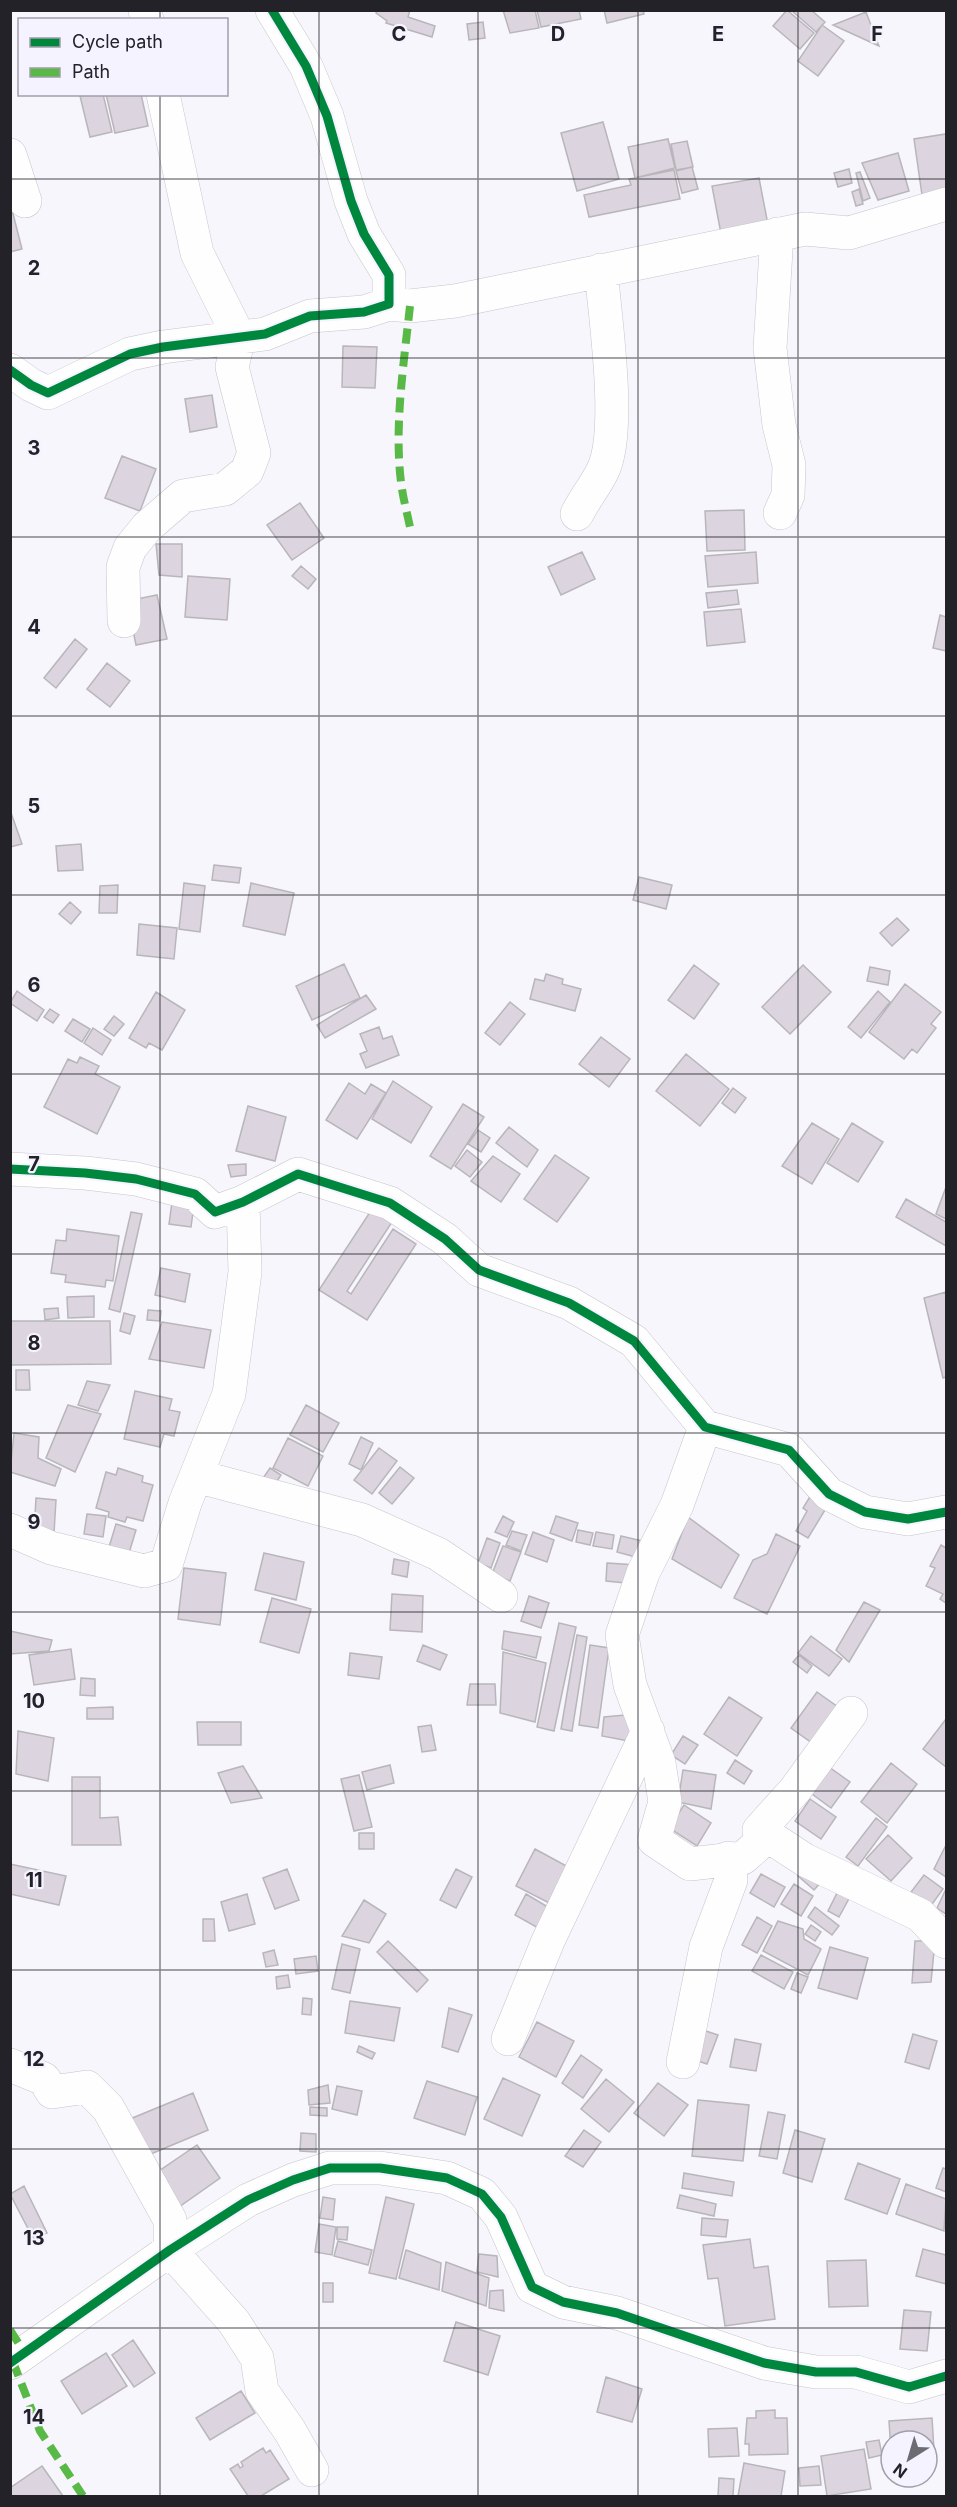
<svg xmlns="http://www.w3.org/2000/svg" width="957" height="2507" font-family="Inter,sans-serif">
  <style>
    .building { fill: #dcd4de; stroke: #b8b6bb; stroke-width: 1.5 }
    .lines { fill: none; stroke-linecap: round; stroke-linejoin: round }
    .minor-casing { stroke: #c6c5cb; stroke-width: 34 }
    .minor { stroke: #fefeff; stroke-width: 33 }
    .quiet { stroke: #58b947; stroke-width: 8; stroke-dasharray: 15 8; stroke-linecap: butt }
    .cycleway-casing { stroke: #f5f3ff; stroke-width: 13 }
    .cycleway { stroke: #00873e; stroke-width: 9 }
    .grid { fill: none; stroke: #232229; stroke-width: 1.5; stroke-opacity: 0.55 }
    .grid-label { font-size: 20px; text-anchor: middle; font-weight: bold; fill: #232229; stroke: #f5f3ff; stroke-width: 4.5; stroke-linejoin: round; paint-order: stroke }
  </style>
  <rect width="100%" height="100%" fill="#f7f6fc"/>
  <path class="building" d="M377,10H410L408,17L435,26L432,37L386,23L387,21L376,13Z
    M503,10H535L539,28L510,33Z
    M537,10H579L581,19L541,27Z
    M604,10H643L644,14L607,23Z
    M787,10L814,33L800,49L773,26Z
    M791,10H811L825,22L816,32Z
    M866,12L879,46L833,25Z
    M483,22L485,38L469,40L467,24Z
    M822,25L844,41L818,76L798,61Z
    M87,94H103L112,132L90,137L80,96Z
    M106,94H141L148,126L115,133Z
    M603,122L619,179L577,191L561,133Z
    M946,134V199L923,202L914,139Z
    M668,139L675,168L635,178L628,147Z
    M687,141L693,167L676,170L671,144Z
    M898,153L909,191L878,200L862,163Z
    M692,167L698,189L682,193L676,171Z
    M849,169L852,183L838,187L834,173Z
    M674,170L680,199L589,217L584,195L631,185L629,179Z
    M860,172L870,198L863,201L856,173Z
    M759,178L769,230L722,239L712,186Z
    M859,189L863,204L856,206L852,192Z
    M10,202L22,249L10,252Z
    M343,346L377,347L375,388L342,387Z
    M212,395L217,427L190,432L185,399Z
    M122,456L156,469L140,511L105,498Z
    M300,503L324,538L292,560L267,525Z
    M744,510L745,550L707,551L705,511Z
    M156,544H182V577L159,575Z
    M582,552L595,579L561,595L548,567Z
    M756,552L758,583L708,587L705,556Z
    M301,566L316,579L308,589L292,576Z
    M188,576L230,579L227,620L185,617Z
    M737,590L739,604L708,608L706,593Z
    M157,595L167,639L136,645L127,601Z
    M741,609L745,642L707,646L704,612Z
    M940,615L946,617V651L933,648Z
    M75,639L87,649L56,688L44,678Z
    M107,663L130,681L110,707L87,689Z
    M10,810L22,844L10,847Z
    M81,844L83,870L58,871L56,846Z
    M214,865L241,868L239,883L212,880Z
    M639,877L672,885L666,909L633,900Z
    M184,883L205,886L200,932L179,929Z
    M251,883L294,893L285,935L243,926Z
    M118,885L117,913H99L100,886Z
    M70,902L81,912L71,924L59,914Z
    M897,918L909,930L892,946L880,933Z
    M139,924L177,928L174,959L137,955Z
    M344,964L360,998L312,1020L296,986Z
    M694,965L719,984L694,1019L668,1000Z
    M803,965L831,992L790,1034L762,1007Z
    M870,967L890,971L888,985L867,981Z
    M546,974L563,979L562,984L581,989L575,1011L530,999L535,979L544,981Z
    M905,984L941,1012L931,1024L936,1028L917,1053L912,1049L904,1059L869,1032Z
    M17,991L44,1010L37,1021L10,1003Z
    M878,991L890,1002L861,1038L848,1027Z
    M156,992L185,1010L162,1050L149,1043L146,1048L129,1038Z
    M366,995L376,1009L325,1038L317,1025Z
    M510,1002L525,1014L500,1045L485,1033Z
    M50,1009L59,1015L53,1023L44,1017Z
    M114,1016L124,1024L114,1036L104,1029Z
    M73,1019L90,1029L82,1042L65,1031Z
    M379,1027L383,1039L392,1036L399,1055L366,1068L360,1054L367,1051L360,1034Z
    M93,1028L111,1040L102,1055L84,1043Z
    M601,1037L630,1059L609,1087L579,1064Z
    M686,1054L729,1089L700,1126L656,1091Z
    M80,1057L99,1066L95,1074L120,1087L97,1134L44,1107L68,1059L77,1063Z
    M393,1081L432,1107L411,1143L372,1119Z
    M349,1083L365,1094L371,1084L386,1093L357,1139L326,1120Z
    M733,1088L746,1098L735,1113L722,1103Z
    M463,1104L484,1117L451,1169L430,1156Z
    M248,1106L286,1117L275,1161L236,1151Z
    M812,1123L839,1139L812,1184L782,1166Z
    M852,1123L883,1142L858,1182L827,1163Z
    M509,1127L538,1150L527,1167L496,1143Z
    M478,1130L490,1138L481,1152L468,1144Z
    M467,1150L482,1162L470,1177L455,1166Z
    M555,1155L589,1178L557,1222L524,1199Z
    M493,1156L520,1174L501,1202L471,1181Z
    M246,1164V1175L231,1177L228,1165Z
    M946,1187V1219L936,1214Z
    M906,1199L946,1222V1246L896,1217Z
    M172,1202L194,1205L191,1227L169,1224Z
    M374,1206L394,1219L347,1291L351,1294L393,1229L416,1244L367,1320L319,1290Z
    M131,1212L142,1214L120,1312L109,1309Z
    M67,1229L119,1236L113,1281L106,1280L105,1287L65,1282L66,1275L51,1273L56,1240L66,1241Z
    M161,1268L190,1274L185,1302L155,1295Z
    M946,1292V1377L943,1378L924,1298Z
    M94,1296V1317L68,1318L67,1297Z
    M58,1308L59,1318L45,1320L44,1309Z
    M148,1310L161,1311L160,1321L147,1320Z
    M124,1313L135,1316L130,1334L120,1331Z
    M10,1321H110L111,1364L10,1365Z
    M162,1322L211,1330L204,1368L149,1359Z
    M16,1370H29L30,1390H16Z
    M87,1381L110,1385L98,1411L78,1405Z
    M135,1391L172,1399L169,1410L180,1412L174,1436L164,1434L160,1447L124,1439Z
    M68,1405L101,1414L75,1472L46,1458Z
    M306,1405L339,1423L323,1452L290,1435Z
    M14,1433L39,1437L38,1458L61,1469L55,1486L10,1472Z
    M361,1437L373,1443L361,1470L349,1464Z
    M288,1438L323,1456L308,1486L273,1468Z
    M379,1448L397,1461L372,1494L354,1480Z
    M400,1467L414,1478L392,1504L379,1493Z
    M118,1468L143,1476L142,1482L153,1485L143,1521L127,1517L125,1522L108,1517L109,1512L96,1508L106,1472L116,1475Z
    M270,1468L281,1475L272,1489L261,1481Z
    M811,1495L828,1505L808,1538L796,1531L807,1511L803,1508Z
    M36,1498L56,1500L54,1533L34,1532Z
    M87,1514L106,1516L103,1537L84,1534Z
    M503,1516L514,1522L507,1537L495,1532Z
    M556,1516L578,1523L572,1541L550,1533Z
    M688,1517L739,1555L721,1588L672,1559Z
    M116,1524L136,1530L129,1553L109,1547Z
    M578,1530L593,1533L590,1545L576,1542Z
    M512,1531L527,1535L521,1551L506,1545Z
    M533,1532L554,1540L547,1562L525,1554Z
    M596,1532L614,1535L612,1549L593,1546Z
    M776,1534L800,1546L767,1614L734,1598L753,1560L767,1554Z
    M621,1536L647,1542L643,1559L617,1552Z
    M487,1538L500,1543L491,1568L478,1563Z
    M941,1545L946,1548V1603L940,1599L943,1594L926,1586L935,1568L930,1566Z
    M503,1546L521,1552L510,1581L492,1574Z
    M264,1553L304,1562L296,1600L255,1590Z
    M394,1559L409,1562L407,1577L392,1574Z
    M607,1563L637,1565L635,1584L606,1581Z
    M184,1568L226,1573L220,1625L178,1619Z
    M392,1594L423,1596L422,1632L390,1630Z
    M529,1596L549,1603L541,1628L521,1621Z
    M272,1598L311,1609L299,1653L260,1642Z
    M864,1602L880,1610L849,1662L836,1650Z
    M559,1623L576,1627L554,1731L537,1727Z
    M10,1631L52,1640L49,1651L10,1654Z
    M504,1631L541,1637L536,1658L502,1649Z
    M577,1635L587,1637L572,1731L561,1729Z
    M811,1636L842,1659L829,1676L798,1653Z
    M423,1645L447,1655L440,1670L417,1661Z
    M590,1645L609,1648L598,1728L579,1725Z
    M71,1649L75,1679L34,1685L29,1655Z
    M503,1652L546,1663L535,1722L500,1713Z
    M350,1653L382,1657L379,1679L348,1675Z
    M799,1655L812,1666L807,1673L793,1662Z
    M81,1678L95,1679V1696L80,1695Z
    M470,1684H495L496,1705H467Z
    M817,1692L838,1707L812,1743L791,1728Z
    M729,1697L762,1718L737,1756L704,1734Z
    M113,1707V1719H87V1708Z
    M625,1715L634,1742L602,1736L604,1717Z
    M946,1719V1767L923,1749Z
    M197,1722H241V1745H198Z
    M431,1725L436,1750L422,1752L418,1727Z
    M18,1731L54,1738L48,1781L16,1774Z
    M683,1736L698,1745L685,1764L671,1755Z
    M735,1760L752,1771L744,1784L727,1773Z
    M822,1762L850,1782L831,1808L804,1788Z
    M891,1763L917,1784L887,1823L861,1802Z
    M390,1765L394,1783L367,1790L362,1772Z
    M243,1766L262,1798L231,1803L218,1773Z
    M683,1770L716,1775L711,1809L678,1802Z
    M359,1775L372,1827L354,1831L341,1779Z
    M72,1777H100V1818L118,1817L121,1845H72Z
    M810,1799L836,1817L821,1839L795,1821Z
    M684,1805L711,1823L697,1846L669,1828Z
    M876,1818L887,1827L858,1866L846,1857Z
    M359,1833H374V1849H359Z
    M888,1835L912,1858L891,1881L866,1859Z
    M946,1845V1877L934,1869Z
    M535,1849L572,1869L553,1905L516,1886Z
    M10,1864L66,1876L59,1905L10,1894Z
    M805,1867L822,1881L814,1890L798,1876Z
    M287,1869L299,1900L275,1909L263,1878Z
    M456,1869L472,1877L456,1908L440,1900Z
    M761,1874L785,1887L774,1907L750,1893Z
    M924,1875L943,1889L930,1907L911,1892Z
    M794,1884L813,1896L801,1916L781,1904Z
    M840,1887L852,1893L839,1917L828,1911Z
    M946,1889V1914L937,1908Z
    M247,1894L255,1924L229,1931L221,1902Z
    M526,1894L558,1913L547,1933L515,1915Z
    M364,1900L386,1914L369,1943L342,1936Z
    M815,1907L839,1926L832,1935L808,1917Z
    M757,1917L772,1926L757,1953L742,1945Z
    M203,1919H214L215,1941H203Z
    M778,1921L803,1929L804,1939L821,1949L808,1975L763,1951Z
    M811,1925L821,1932L815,1941L805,1934Z
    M388,1941L428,1980L417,1992L377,1952Z
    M915,1941H935L931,1982L912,1983Z
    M342,1944L360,1949L350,1993L332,1989Z
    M830,1947L868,1958L857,1999L818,1988Z
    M274,1950L278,1965L266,1967L263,1953Z
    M761,1955L793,1972L784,1989L752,1971Z
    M316,1956L318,1971L296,1974L294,1959Z
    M797,1973L808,1977L801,1993L791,1989Z
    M288,1975L290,1987L277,1989L276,1977Z
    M303,1998L312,1999L311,2015L302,2014Z
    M350,2001L400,2008L394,2041L345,2033Z
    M449,2008L472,2015L458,2052L442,2047Z
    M537,2022L574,2041L556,2077L519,2057Z
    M703,2030L718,2035L707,2064L692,2059Z
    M913,2034L937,2041L929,2069L905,2062Z
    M735,2039L761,2044L756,2071L730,2067Z
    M359,2046L375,2053L372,2059L357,2052Z
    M581,2055L602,2070L583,2098L562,2083Z
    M503,2078L540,2095L522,2136L484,2119Z
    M606,2079L634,2102L609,2132L581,2109Z
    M427,2081L477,2097L465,2135L414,2118Z
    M658,2083L688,2105L664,2136L634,2113Z
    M328,2085L330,2103L309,2105L308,2090Z
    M337,2086L362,2091L357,2115L332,2109Z
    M193,2093L208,2130L146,2156L130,2119Z
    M698,2100L749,2105L743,2161L692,2156Z
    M310,2107L327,2108V2116L310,2115Z
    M768,2112L785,2115L777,2159L759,2156Z
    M584,2130L601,2142L583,2167L565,2156Z
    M795,2130L825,2139L812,2182L783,2173Z
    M301,2133L316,2134V2152L300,2151Z
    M197,2145L220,2178L179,2207L156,2173Z
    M858,2163L900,2179L887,2214L845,2199Z
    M943,2168L946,2169V2192L936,2188Z
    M684,2173L734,2182L732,2196L682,2188Z
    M906,2184L946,2199L944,2231L896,2214Z
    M24,2186L47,2233L34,2240L10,2194Z
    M680,2195L716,2204L714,2216L677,2208Z
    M323,2197L335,2199L333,2220L320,2218Z
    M386,2197L414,2204L396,2279L369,2273Z
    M702,2218L728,2220L726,2237L701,2235Z
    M319,2224L336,2227L332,2255L315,2252Z
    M337,2227H348L347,2240L337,2239Z
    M750,2239L754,2268L768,2266L775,2319L725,2326L718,2278L708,2279L703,2245Z
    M338,2241L372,2250L368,2265L334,2256Z
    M923,2249L946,2255V2284L916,2276Z
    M406,2250L441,2263L439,2290L399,2278Z
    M479,2254L497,2256L498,2277L477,2272Z
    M866,2260L868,2306L829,2307L827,2261Z
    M446,2262L489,2278L486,2306L442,2291Z
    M323,2283H333V2302H323Z
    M503,2290L504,2311L489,2308L490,2291Z
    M904,2310L931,2312L927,2351L900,2349Z
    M456,2322L500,2336L488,2375L444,2361Z
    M133,2340L155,2373L134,2387L112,2355Z
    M106,2353L127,2386L82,2414L61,2381Z
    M606,2377L642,2389L632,2422L597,2412Z
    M241,2391L255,2413L210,2440L196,2418Z
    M775,2410V2418H787L788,2454L749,2455V2444H745L747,2418H756V2411Z
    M932,2418L934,2450H927V2441H891V2452L889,2421Z
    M737,2428L739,2456L709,2457L708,2429Z
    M879,2440L882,2455L869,2458L866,2442Z
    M263,2448L266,2453L270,2450L289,2479L261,2496H248L230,2469L238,2464L240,2468L243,2466L241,2462Z
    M864,2449L871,2489L827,2496L821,2456Z
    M744,2463L785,2471L781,2496H738Z
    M42,2466L63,2496H10V2488Z
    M819,2466L821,2485L800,2486L799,2468Z
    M719,2478L734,2479L733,2496H718Z"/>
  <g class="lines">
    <defs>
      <path id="minor" d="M145,10L147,20
        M10,155L25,201
        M777,234L770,348L779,425L789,465L788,495L780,513
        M389,304L410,306L455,301L805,229L849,233L946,204
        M10,370L31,385L48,393L130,354L163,347L265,334L310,316L364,312L389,304V275L364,234L351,201L327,116L306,66L272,10
        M577,514C585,498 596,485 603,470C622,430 605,317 601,270
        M124,621L123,567L130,548L147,527L183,496L225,489L247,471L254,453L232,367L239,337L197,253L163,94
        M10,1169L85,1173L136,1179L195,1194L215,1212L243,1202L298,1174L390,1203L445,1239L479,1270L569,1303L634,1341L705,1427L789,1450L829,1494L865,1512L908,1519L946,1512
        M705,1427L677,1505L643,1573L622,1635L630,1685L659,1763L665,1802L654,1840L690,1864L743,1858L761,1842L759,1830L795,1790L851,1713
        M196,1476L362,1520L438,1554L501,1596
        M10,1530L51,1548L144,1571L166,1565L185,1503L229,1394L245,1272L243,1202
        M759,1830L805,1860L920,1915L946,1942
        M508,2039L548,1941L648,1731
        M683,2062L706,1947L731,1880L728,1858
        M10,2065L44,2079L52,2092L87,2087L108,2108L170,2220V2250L234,2322L257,2358L262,2391L290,2431L312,2470
        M10,2363L170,2250L248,2200L293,2180L330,2168H380L447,2178L482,2194L501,2217L532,2287L563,2302L617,2313L764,2363L816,2372H856L909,2387L946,2376"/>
    </defs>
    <use href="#minor" class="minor-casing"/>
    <use href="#minor" class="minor"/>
    <path class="quiet" d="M410,306C404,362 394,426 401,482C403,499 408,516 411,532
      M10,2330L25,2353
      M13,2362L40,2431L83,2496"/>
    <defs>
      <path id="cycleway" d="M10,370L31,385L48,393L130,354L163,347L265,334L310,316L364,312L389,304V275L364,234L351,201L327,116L306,66L272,10
        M10,1169L85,1173L136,1179L195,1194L215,1212L243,1202L298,1174L390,1203L445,1239L479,1270L569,1303L634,1341L705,1427L789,1450L829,1494L865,1512L908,1519L946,1512
        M10,2363L170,2250L248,2200L293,2180L330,2168H380L447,2178L482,2194L501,2217L532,2287L563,2302L617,2313L764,2363L816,2372H856L909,2387L946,2376"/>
    </defs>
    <use href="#cycleway" class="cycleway-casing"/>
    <use href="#cycleway" class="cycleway"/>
  </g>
  <path class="grid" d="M160,10V20M319,10V2496M478,10V2496M638,10V2496M798,10V2496M160,94V2496M10,179H946M10,358H946M10,537H946M10,716H946M10,895H946M10,1074H946M10,1254H946M10,1433H946M10,1612H946M10,1791H946M10,1970H946M10,2149H946M10,2328H946"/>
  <g class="grid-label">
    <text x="399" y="41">C</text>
    <text x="558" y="41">D</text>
    <text x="718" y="41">E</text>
    <text x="877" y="41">F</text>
    <text x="34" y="275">2</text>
    <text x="34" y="455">3</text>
    <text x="34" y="634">4</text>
    <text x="34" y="813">5</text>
    <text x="34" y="992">6</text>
    <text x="34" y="1171">7</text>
    <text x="34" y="1350">8</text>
    <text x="34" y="1529">9</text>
    <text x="34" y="1708">10</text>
    <text x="34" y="1887">11</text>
    <text x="34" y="2066">12</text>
    <text x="34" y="2245">13</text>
    <text x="34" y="2424">14</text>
  </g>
  <rect width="957" height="2507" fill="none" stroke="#232229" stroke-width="24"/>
  <rect x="18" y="18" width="210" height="78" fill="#f5f3ff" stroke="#a19fa9" stroke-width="1.5"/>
  <rect x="30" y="38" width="30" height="9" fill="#00873e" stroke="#a19fa9" stroke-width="1.5"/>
  <text x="72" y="48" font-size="18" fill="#232229">Cycle path</text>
  <rect x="30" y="68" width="30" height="9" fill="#58b947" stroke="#a19fa9" stroke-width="1.5"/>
  <text x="72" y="78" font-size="18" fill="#232229">Path</text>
  <g transform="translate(909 2459) rotate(217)"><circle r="28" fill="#f5f3ff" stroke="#a19fa9" stroke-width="1.5"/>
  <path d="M0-4.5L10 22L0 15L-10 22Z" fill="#6d6c73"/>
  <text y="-9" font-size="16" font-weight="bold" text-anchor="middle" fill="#232229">N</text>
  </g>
</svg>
